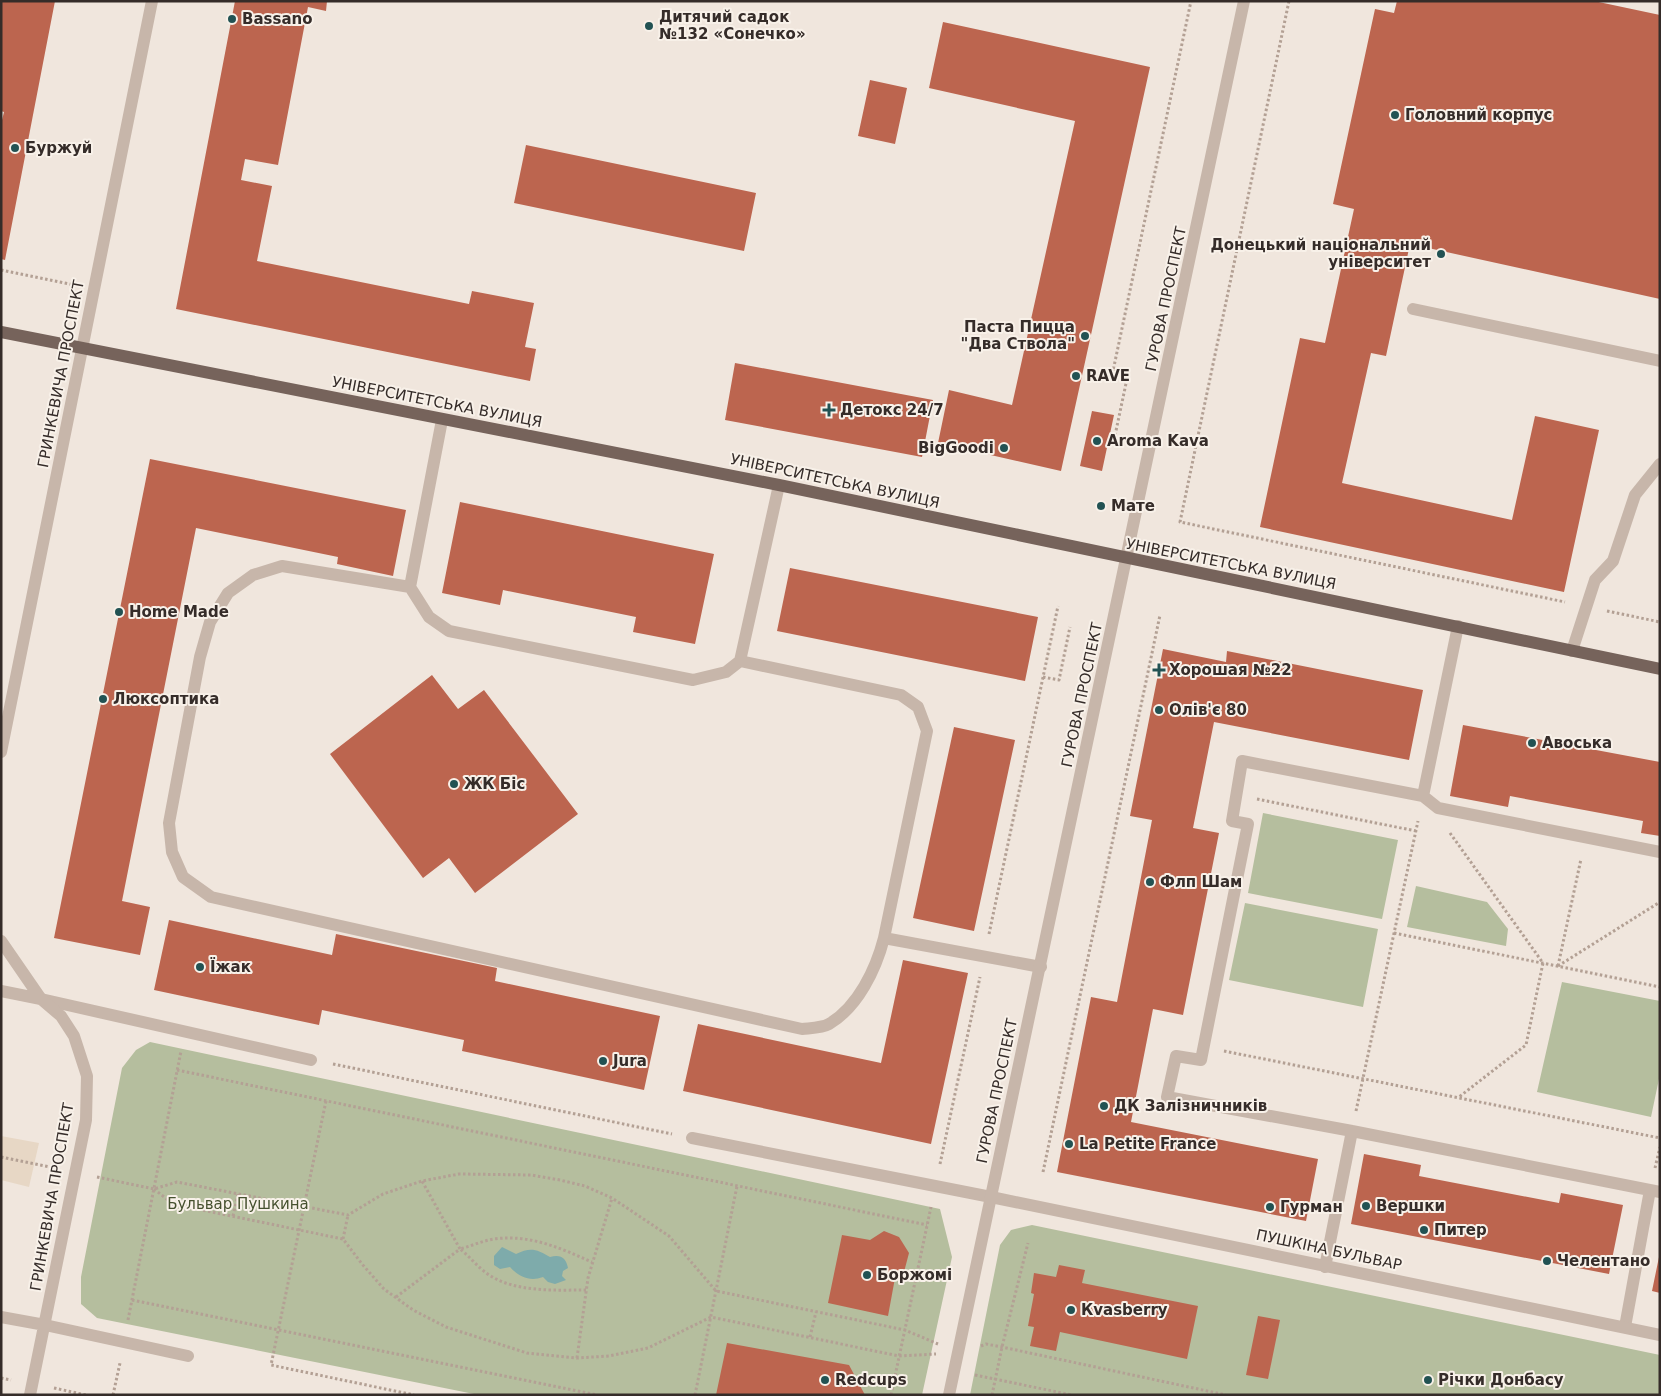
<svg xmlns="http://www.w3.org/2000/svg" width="1661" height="1396" font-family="'DejaVu Sans',sans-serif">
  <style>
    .green { fill: #b5be9e }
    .plaza { fill: #e7d7c5 }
    .water { fill: #7eabab }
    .building { fill: #bc654f }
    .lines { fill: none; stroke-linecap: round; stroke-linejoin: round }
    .path { stroke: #b3a094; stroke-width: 3; stroke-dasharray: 2.5 2.5; stroke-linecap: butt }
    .service { stroke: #c7b6aa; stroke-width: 12 }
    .tertiary { stroke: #c7b6aa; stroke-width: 12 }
    .primary { stroke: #76635b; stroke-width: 12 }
    .poi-dot { fill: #225253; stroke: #f8f1e9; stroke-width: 2 }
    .labels { text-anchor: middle; stroke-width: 4; stroke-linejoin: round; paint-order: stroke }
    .poi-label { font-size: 15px; font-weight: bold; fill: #352c29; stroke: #f8f1e9; text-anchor: start }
    .street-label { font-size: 15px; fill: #352c29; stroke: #f8f1e9 }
    .park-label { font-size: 15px; fill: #46512f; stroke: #f8f1e9 }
  </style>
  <rect width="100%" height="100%" fill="#f0e6dd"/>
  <path class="green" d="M1263,813L1398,840L1382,919L1248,893Z
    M1416,886L1487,902L1508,929L1506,946L1407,927Z
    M1245,903L1378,929L1363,1007L1229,980Z
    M1562,982L1660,1001V1074L1651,1117L1537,1092Z
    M150,1042L940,1209L952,1257L922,1395H479L97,1318L81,1304V1277L122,1068L136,1050Z
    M1032,1225L1660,1355V1395H970L1000,1245L1011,1230Z"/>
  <path class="plaza" d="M1,1136L39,1143L29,1187L1,1180Z"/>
  <path class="water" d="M502,1247L516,1254C530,1247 537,1249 550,1257C561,1254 566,1258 568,1268L563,1271L562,1276L566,1280L555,1284L548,1282L543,1277C530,1282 519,1277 510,1267L500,1269L494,1265V1256Z"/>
  <path class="building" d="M1,1H55L5,260L1,259V124L4,112L1,111Z
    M235,1H327L326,11L308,7L278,165L245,159L241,180L272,186L257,261L469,304L472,291L534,303L525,347L536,349L530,381L176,309Z
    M1397,1H1594L1660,15V299L1410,244L1386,356L1371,353L1342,483L1512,520L1535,416L1599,430L1564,592L1260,527L1300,338L1325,343L1354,209L1333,204L1375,9L1394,13Z
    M943,22L1150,67L1061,471L938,443L949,390L1012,405L1075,121L929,88Z
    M870,80L907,88L895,144L858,136Z
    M526,145L756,193L744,251L514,203Z
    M735,363L933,400L922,457L725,420Z
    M1092,411L1114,415L1102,471L1080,466Z
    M150,459L406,510L393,576L337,564L338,557L196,528L122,901L150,907L140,955L54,938Z
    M460,502L714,554L695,644L633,632L636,617L503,590L500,605L442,593Z
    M790,568L1038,617L1025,681L777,631Z
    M1163,649L1226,662L1227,651L1423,690L1409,760L1214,722L1193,828L1219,833L1183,1015L1153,1009L1131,1122L1318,1159L1306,1221L1057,1172L1091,997L1117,1002L1152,820L1130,816Z
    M432,675L458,709L484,690L578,814L475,893L449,858L423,878L330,754Z
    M1463,725L1660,762V836L1641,833L1643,821L1510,796L1508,807L1450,796Z
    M954,727L1015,740L974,931L913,918Z
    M169,920L332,955L336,934L497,968L495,981L660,1016L644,1090L462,1051L464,1040L322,1010L319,1025L154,990Z
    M903,960L968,973L931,1144L683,1091L698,1024L881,1063Z
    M1364,1154L1421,1165L1419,1176L1559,1203L1561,1193L1623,1205L1609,1274L1351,1224Z
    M884,1231L899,1237L909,1253L904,1272L895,1278L888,1316L828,1303L842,1235L870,1240Z
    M1659,1257H1660V1293L1652,1291Z
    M1059,1265L1085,1270L1082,1283L1198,1306L1187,1359L1060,1332L1056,1351L1030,1346L1034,1327L1028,1326L1034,1294L1031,1293L1034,1273L1056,1277Z
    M1258,1316L1280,1320L1268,1379L1246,1375Z
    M727,1343L849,1365L865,1395H716Z"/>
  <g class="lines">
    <path class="path" d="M1289,1L1180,522L1565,602
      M1,270L74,285
      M1113,445L1128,374L1113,371L1191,1
      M1607,611L1660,622
      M1043,677L1059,680L1070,627
      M1257,799L1416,831
      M1450,833L1543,963L1526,1045L1459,1097
      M1394,933L1660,987
      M989,934L1058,606
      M1558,966L1581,859
      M1558,966L1660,902
      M1224,1051L1660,1138
      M333,1064L672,1134
      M177,1070L927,1225
      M326,1101L271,1365L414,1395
      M1356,1111L1418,821
      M1,1157L55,1168
      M940,1164L980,977
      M1655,1168L1660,1147
      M1043,1172L1160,615
      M97,1177L154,1189L177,1182L348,1215L383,1194L422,1181L459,1174L531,1175L560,1180L585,1186L612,1198L669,1236L716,1291L905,1330L938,1344
      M154,1189L173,1204L343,1239L362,1264L384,1289L413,1310L446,1327L527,1353L577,1358L609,1356L648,1348L711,1317L899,1356L936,1354
      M233,1216L238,1194
      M343,1239L348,1215
      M586,1290C554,1290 512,1293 485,1272C476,1265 469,1256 460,1249C471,1246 482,1241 494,1239C530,1234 560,1248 592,1262
      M396,1297L460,1249L422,1181
      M132,1300L597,1395
      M128,1320L181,1051
      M810,1337L816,1312
      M981,1346L986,1344L1002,1347L1226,1395
      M577,1358L588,1278L612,1198
      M975,1375L1072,1395
      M1,1378L11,1380
      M54,1388L86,1395
      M113,1395L120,1363
      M695,1395L737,1186
      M891,1395L931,1207
      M992,1395L1002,1347L1028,1243"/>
    <path class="service" d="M1413,309L1660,361
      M410,587L282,566L253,575L228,593L210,622L200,657L169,823L172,852L183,877L211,897L802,1029C810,1028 822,1028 829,1024C858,1007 876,969 884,938L927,731L918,707L901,695L740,661L726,672L693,680L449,631L429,617L410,587L442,420
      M1572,651L1595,580L1613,561L1635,495L1660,464
      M740,661L779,485
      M1423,796L1458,626
      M1660,852L1438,808L1423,796L1242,761L1232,821L1248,824L1201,1060L1176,1056L1167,1097L1352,1131L1660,1192
      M884,938L1041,967
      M41,999L311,1060
      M692,1138L991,1197
      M1325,1267L1352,1131
      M45,1325L188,1356
      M1625,1327L1650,1190"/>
    <path class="tertiary" d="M1,752L152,1
      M1,941L41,999L61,1016L74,1036L87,1076L86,1120L30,1395
      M1,991L41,999
      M991,1197L1660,1335
      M1,1317L45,1325
      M949,1395L1244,1"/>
    <path class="primary" d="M1,332L779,485L1660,669"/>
  </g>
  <g class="poi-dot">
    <circle cx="232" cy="19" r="5"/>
    <circle cx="649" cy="26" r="5"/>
    <circle cx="1395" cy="115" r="5"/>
    <circle cx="15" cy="148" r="5"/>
    <circle cx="1441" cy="254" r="5"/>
    <circle cx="1085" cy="336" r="5"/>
    <circle cx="1076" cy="376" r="5"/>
    <path d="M826.5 402.5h5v5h5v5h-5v5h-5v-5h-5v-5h5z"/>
    <circle cx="1097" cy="441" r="5"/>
    <circle cx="1004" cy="448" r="5"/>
    <circle cx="1101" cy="506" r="5"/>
    <circle cx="119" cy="612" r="5"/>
    <path d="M1156.5 662.5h5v5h5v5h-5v5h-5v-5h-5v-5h5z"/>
    <circle cx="103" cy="699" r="5"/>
    <circle cx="1159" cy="710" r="5"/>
    <circle cx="1532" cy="743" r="5"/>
    <circle cx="454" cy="784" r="5"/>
    <circle cx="1150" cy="882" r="5"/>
    <circle cx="200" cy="967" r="5"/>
    <circle cx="603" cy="1061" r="5"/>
    <circle cx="1104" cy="1106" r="5"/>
    <circle cx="1069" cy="1144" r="5"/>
    <circle cx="1366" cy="1206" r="5"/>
    <circle cx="1270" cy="1207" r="5"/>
    <circle cx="1424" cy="1230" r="5"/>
    <circle cx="1547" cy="1261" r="5"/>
    <circle cx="867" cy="1275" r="5"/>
    <circle cx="1071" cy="1310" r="5"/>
    <circle cx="825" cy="1380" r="5"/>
    <circle cx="1428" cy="1380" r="5"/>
  </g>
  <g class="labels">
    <g class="poi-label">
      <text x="659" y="22">Дитячий садок<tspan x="659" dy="17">№132 «Сонечко»</tspan></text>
      <text x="242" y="24">Bassano</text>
      <text x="1405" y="120">Головний корпус</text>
      <text x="25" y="153">Буржуй</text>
      <text x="1431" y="250" text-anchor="end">Донецький національний<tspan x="1431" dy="17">університет</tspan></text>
      <text x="1075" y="332" text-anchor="end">Паста Пицца<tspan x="1075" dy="17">"Два Ствола"</tspan></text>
      <text x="1086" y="381">RAVE</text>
      <text x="840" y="415">Детокс 24/7</text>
      <text x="1107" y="446">Aroma Kava</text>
      <text x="994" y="453" text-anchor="end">BigGoodi</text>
      <text x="1111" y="511">Мате</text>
      <text x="129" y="617">Home Made</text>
      <text x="1169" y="675">Хорошая №22</text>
      <text x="113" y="704">Люксоптика</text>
      <text x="1169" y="715">Олів'є 80</text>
      <text x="1542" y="748">Авоська</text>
      <text x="464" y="789">ЖК Біс</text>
      <text x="1160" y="887">Флп Шам</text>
      <text x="210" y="972">Їжак</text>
      <text x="613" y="1066">Jura</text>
      <text x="1114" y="1111">ДК Залізничників</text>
      <text x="1079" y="1149">La Petite France</text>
      <text x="1376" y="1211">Вершки</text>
      <text x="1280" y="1212">Гурман</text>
      <text x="1434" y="1235">Питер</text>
      <text x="1557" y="1266">Челентано</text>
      <text x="877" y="1280">Боржомi</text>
      <text x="1081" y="1315">Кvasberry</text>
      <text x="835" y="1385">Redcups</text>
      <text x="1438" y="1385">Річки Донбасу</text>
    </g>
    <g class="street-label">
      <text transform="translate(1166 299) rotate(-78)" y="5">ГУРОВА ПРОСПЕКТ</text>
      <text transform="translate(61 374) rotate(-79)" y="5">ГРИНКЕВИЧА ПРОСПЕКТ</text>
      <text transform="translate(437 402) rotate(11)" y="5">УНІВЕРСИТЕТСЬКА ВУЛИЦЯ</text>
      <text transform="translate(835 481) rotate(12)" y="5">УНІВЕРСИТЕТСЬКА ВУЛИЦЯ</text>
      <text transform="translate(1231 564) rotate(11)" y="5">УНІВЕРСИТЕТСЬКА ВУЛИЦЯ</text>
      <text transform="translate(1082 695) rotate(-78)" y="5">ГУРОВА ПРОСПЕКТ</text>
      <text transform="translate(997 1091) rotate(-78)" y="5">ГУРОВА ПРОСПЕКТ</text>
      <text transform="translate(52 1197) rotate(-80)" y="5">ГРИНКЕВИЧА ПРОСПЕКТ</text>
      <text transform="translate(1329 1250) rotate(12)" y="5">ПУШКІНА БУЛЬВАР</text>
    </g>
    <g class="park-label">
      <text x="238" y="1209">Бульвар Пушкина</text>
    </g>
  </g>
  <rect width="1661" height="1396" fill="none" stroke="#352c29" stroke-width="5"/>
</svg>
